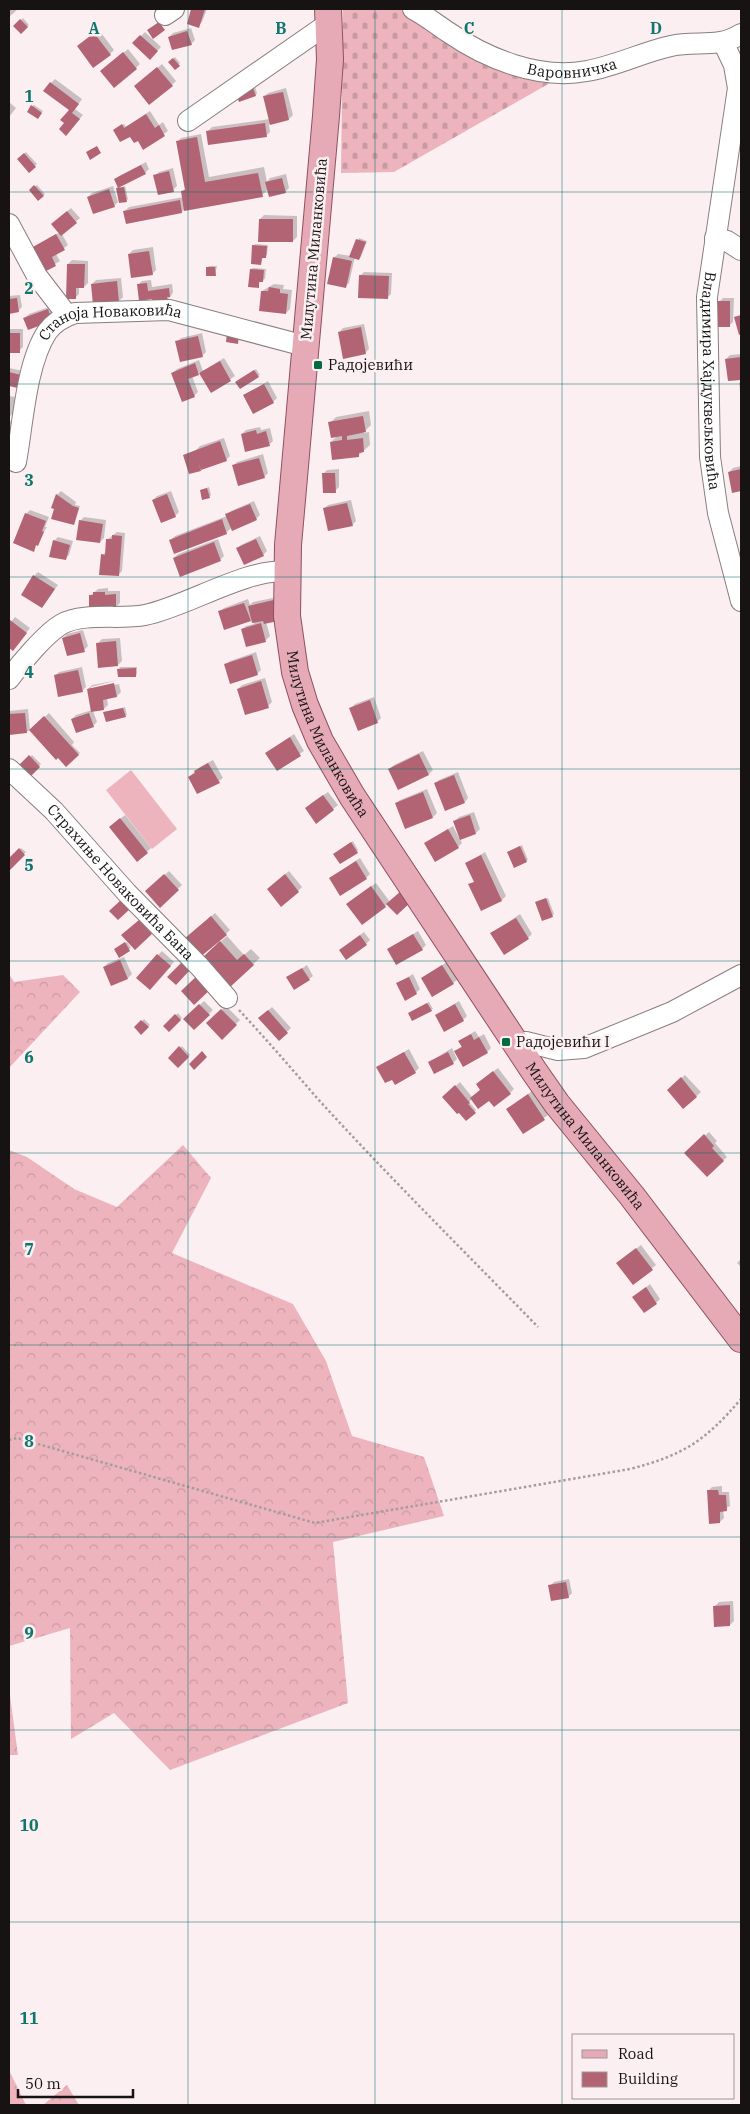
<svg xmlns="http://www.w3.org/2000/svg" width="750" height="2114" font-family="'IBM Plex Serif',serif">
  <style>
    .grass { fill: #edb4be }
    .forest { fill: url(#forest-crowns) }
    .cemetery { fill: url(#cemetery-stones) }
    .shadow { fill: #0003 }
    .building { fill: #b26374 }
    .lines { fill: none; stroke-linecap: round; stroke-linejoin: round }
    .minor-casing { stroke: #897e7f; stroke-width: 22 }
    .major-casing { stroke: #91505e; stroke-width: 28 }
    .path { stroke: #a59c9d; stroke-width: 2.5; stroke-dasharray: 2.5 2.5; stroke-linecap: butt }
    .minor { stroke: #fff; stroke-width: 20 }
    .major { stroke: #e5aab6; stroke-width: 26 }
    .grid { fill: none; stroke: #0f766e; stroke-width: 1; stroke-opacity: 0.55 }
    .poi-dot { fill: #046b40; stroke: #fceff1; stroke-width: 2 }
    .labels { text-anchor: middle; stroke-width: 5; stroke-linejoin: round; paint-order: stroke }
    .street-label { font-size: 15px; fill: #171313; stroke: #fceff1 }
    .poi-label { font-size: 15px; fill: #171313; stroke: #fceff1; text-anchor: start }
    .grid-label { font-size: 16px; text-anchor: middle; font-weight: bold; fill: #0f766e; stroke: #fceff1; stroke-width: 5; stroke-linejoin: round; paint-order: stroke }
  </style>
  <defs>
    <pattern id="forest-crowns" width="20" height="18" patternUnits="userSpaceOnUse" patternTransform="scale(1.25)"><rect width="20" height="18" fill="#edb4be"/><path d="M2 6a3 3 0 1 1 6 0M12 15a3 3 0 1 1 6 0" fill="none" stroke="#ca9aa2"/></pattern>
    <pattern id="cemetery-stones" width="16" height="16" patternUnits="userSpaceOnUse" patternTransform="scale(1.25)"><rect width="16" height="16" fill="#edb4be"/><path d="M2 7V4a2 2 0 0 1 4 0v3zM10 15v-3a2 2 0 0 1 4 0v3z" fill="#ca9aa2"/></pattern>
  </defs>
  <rect width="100%" height="100%" fill="#fceff1"/>
  <path class="grass" d="M131,770L177,829L152,849L106,790Z"/>
  <path class="forest" d="M9,974L14,982L63,975L80,992L9,1068Z
    M183,1145L211,1178L172,1253L293,1304L326,1361L352,1436L424,1457L444,1516L333,1542L348,1703L170,1770L114,1713L71,1739L70,1628L9,1646V1150L27,1157L74,1189L117,1207Z
    M9,1688L18,1755H9Z
    M9,2070L26,2105H9Z
    M67,2085L79,2105H43Z"/>
  <path class="cemetery" d="M343,9H403L444,39L564,75L394,172L341,173Z"/>
  <path class="shadow" d="M9,9H18L9,17Z
    M193,9H207L202,22L198,26L188,23Z
    M23,18L29,25L21,32L15,26Z
    M191,28L195,40L191,44L169,37L173,33Z
    M99,30L114,50L110,54L82,43Z
    M145,32L161,47L150,58L134,43Z
    M128,49L140,64L136,68L106,67Z
    M175,57L180,63L175,68L170,62Z
    M162,64L176,81L172,85L139,83Z
    M55,79L82,99L75,109L83,115L70,130L65,123L70,110L51,83Z
    M255,87L257,93L256,95L240,100L239,93Z
    M286,88L293,115L289,119L269,124L270,132L266,136L208,131L212,127L270,119L264,97L268,93Z
    M9,102L16,108L9,117Z
    M34,105L43,111L39,116L32,106Z
    M150,111L159,125L163,122L168,131L143,148L138,140L116,128L124,124L126,127Z
    M201,134L209,177L264,167L267,182L270,178L286,174L289,188L285,192L268,189L262,195L185,208L182,212L127,222L125,211L129,207L183,197L182,192L186,188L177,142L181,138Z
    M26,152L37,164L29,171L19,159Z
    M146,162L149,169L145,173L115,180L119,176Z
    M173,168L177,186L173,190L155,176L159,172Z
    M37,185L45,194L38,199L30,190Z
    M113,186L118,202L114,206L88,197L92,193Z
    M125,186L128,199L126,201L117,189Z
    M71,208L80,218L62,234L68,245L56,254L60,261L45,270L33,248L60,232L57,220Z
    M264,215L297,216V237L293,241L260,219Z
    M359,238L367,241L361,257L359,259L355,257L349,283L345,287L334,258L338,254L351,256Z
    M255,244L268,245L267,255L263,257L261,263L254,246Z
    M153,247L156,270L152,274L129,254L133,250Z
    M72,260L88,261V283L84,287H79V294L75,298L68,264Z
    M209,266H217L215,275L207,268Z
    M253,268L266,269L265,279L260,281L258,287L251,269Z
    M364,272L392,273L391,294L387,298L360,276Z
    M121,278L123,297L119,301L92,284L96,280Z
    M151,280L152,287L172,284L173,292L171,296L167,300L153,298L138,285L142,281Z
    M274,284L284,285L283,289L292,290L290,309L286,313L262,291Z
    M20,295L22,307L18,311L9,312V296Z
    M723,298H734L733,322L729,326L719,302Z
    M52,306L55,316L25,318L29,314Z
    M364,324L369,349L365,353L339,332L343,328Z
    M9,329H23V347L19,351H9Z
    M202,333L206,352L202,356L177,342L181,338Z
    M741,354V378L729,380L726,359L730,355Z
    M224,358L235,376L211,392L200,372L192,376L198,392L194,396L173,373L177,369L199,360L203,371Z
    M9,368L28,372L21,387L9,385Z
    M256,369L260,375L258,376L238,380Z
    M268,381L277,398L273,402L244,395Z
    M741,381V399L739,383Z
    M9,396L15,397L13,413L9,417Z
    M369,411L371,425L363,433L369,432L370,445L359,455L331,442L337,436L330,423L336,417Z
    M9,421L17,422L9,459Z
    M260,427L261,430L270,428L273,441L269,445L242,434L246,430Z
    M224,438L230,456L226,460L200,470L185,455L196,450L200,446Z
    M263,454L268,473L264,477L233,466L237,462Z
    M741,466V490L733,492L729,472L733,468Z
    M339,469V487L335,491L323,474L327,470Z
    M209,487L211,495L209,497L201,490Z
    M61,491L76,502L75,505L80,506L74,524L55,508L57,495Z
    M171,491L179,512L175,516L153,500L157,496Z
    M351,500L356,521L352,525L324,509L328,505Z
    M254,501L260,515L256,519L232,527L226,533L171,540L175,536L227,516L231,511Z
    M30,510L49,517L45,527H47L33,550L26,514Z
    M84,517L106,520L104,538L100,542L80,521Z
    M117,532L125,533L122,571L118,575L102,555L107,551L108,539Z
    M260,536L267,551L263,555L237,549L241,545Z
    M58,537L73,541L69,555L65,559L54,541Z
    M218,539L224,556L220,560L174,558L178,554Z
    M38,572L58,585L42,607L34,576Z
    M108,588V591H120V603L116,607L90,596L98,589Z
    M278,597L266,622L270,636L266,640L247,646L242,630L246,626L254,624L252,618L250,620L220,612L224,608L248,599L250,605L253,602Z
    M15,617L30,628L13,649L9,646V624Z
    M83,630L88,646L84,650L63,638L67,634Z
    M120,638L122,661L118,665L98,643L102,639Z
    M256,652L261,670L257,674L226,665L230,661Z
    M82,667L86,687L82,691L55,676L59,672Z
    M120,667H137V674L136,676L119,669Z
    M265,678L272,702L268,706L238,689L242,685Z
    M118,680L91,687V689L119,684L121,692L117,696L107,698L108,705L104,709L93,711L97,722L93,726L72,719L76,715L92,710L88,689L92,685Z
    M374,697L381,718L377,722L351,708L355,704Z
    M125,707L127,715L125,716L105,712Z
    M28,709L30,730L26,732L9,733V711Z
    M49,713L74,742L72,745L80,753L66,765L31,730Z
    M294,734L304,751L277,769L267,753Z
    M423,751L433,770L429,774L399,788L390,769L394,765Z
    M32,755L41,764L29,776L20,766Z
    M213,760L223,778L219,781L189,777L200,767Z
    M458,772L468,798L465,802L435,784L439,780Z
    M427,789L437,813L433,817L396,804L400,800Z
    M328,792L338,805L317,822L310,804Z
    M474,812L480,829L476,833L460,839L462,843L458,847L426,843L453,826L459,838L461,837L455,821L459,817Z
    M125,815L151,848L147,852L115,823Z
    M353,841L358,850L357,852H337Z
    M522,845L528,860L526,861L508,852Z
    M21,848L26,852L9,869V860Z
    M485,852L506,896L502,900L481,909L470,885L480,879L467,863Z
    M360,858L370,874L366,878H330Z
    M169,871L182,885L160,906L147,892Z
    M289,871L302,887L298,891L272,885Z
    M376,883L390,902L362,924L352,900Z
    M548,898L554,914L552,916L538,901Z
    M215,913L230,930L226,934L189,935Z
    M520,914L532,934L528,938L492,933Z
    M143,917L155,930L135,949L123,935Z
    M418,931L426,945L422,949H389Z
    M364,932L370,940L366,944L344,947Z
    M227,936L244,955L251,949L260,958L229,987L209,952Z
    M127,942L131,948L119,956L117,948Z
    M162,951L174,962L154,984L158,955Z
    M124,957L132,974L128,978L111,984L104,967L108,963Z
    M447,962L457,980L453,983L422,978Z
    M307,965L313,976L309,979L288,978Z
    M413,974L420,989L416,993L398,983Z
    M204,1001L213,1010L194,1029L185,1019Z
    M459,1001L467,1016L463,1020L436,1015Z
    M429,1002L433,1009L431,1010L411,1012Z
    M226,1006L240,1020L222,1038L208,1023Z
    M272,1007L291,1028L279,1039L264,1014Z
    M178,1013L182,1018L169,1030L165,1026Z
    M144,1019L150,1025L141,1033L136,1027Z
    M475,1031L479,1037L484,1034L491,1048L487,1052L456,1051L462,1046L460,1041Z
    M182,1046L190,1055L178,1066L169,1058Z
    M452,1048L457,1059L453,1063L429,1062Z
    M409,1049L419,1068L415,1072L392,1078L378,1067Z
    M498,1068L514,1089L510,1093L489,1099H472L469,1102L476,1110L466,1119L447,1094L460,1082L472,1097L481,1089L482,1080Z
    M685,1075L701,1092L684,1108L672,1086Z
    M532,1091L548,1115L523,1133L508,1109Z
    M709,1132L717,1141L715,1143L727,1157L707,1176L686,1153Z
    M641,1245L656,1265L633,1284L622,1260Z
    M741,1259V1267L737,1263Z
    M650,1284L660,1299L656,1303L634,1297Z
    M722,1486V1492H729L730,1506L723,1510L724,1518L720,1522L708,1491L712,1487Z
    M569,1579L572,1593L568,1597L550,1586L554,1582Z
    M733,1601L734,1621L730,1625L715,1606L719,1602Z"/>
  <path class="building" d="M191,9H205L199,28L187,24Z
    M20,19L28,27L21,34L13,26Z
    M159,22L165,30L153,39L147,30Z
    M187,31L192,45L172,50L168,37Z
    M94,33L111,55L93,68L77,46Z
    M140,35L158,51L150,60L132,43Z
    M123,52L137,69L114,88L100,71Z
    M173,58L180,66L175,70L168,62Z
    M157,67L173,86L149,105L134,86Z
    M50,82L79,104L72,113L80,119L66,136L59,129L64,123L60,120L69,110L43,91Z
    M253,88L256,96L239,102L236,94Z
    M283,92L289,120L270,125L263,96Z
    M31,105L42,113L38,119L27,112Z
    M146,114L155,128L159,125L165,136L143,150L138,141L134,143L130,137L120,142L113,130L122,124L124,128Z
    M265,123L267,137L208,145L206,131Z
    M197,137L205,182L258,173L263,197L184,211L181,191L185,190L176,141Z
    M97,146L101,153L90,160L86,152Z
    M24,153L36,167L29,173L17,159Z
    M141,165L146,174L118,188L114,179Z
    M169,171L174,192L158,195L153,175Z
    M282,178L286,193L269,197L265,182Z
    M34,185L44,196L38,201L29,190Z
    M124,187L127,202L119,203L116,188Z
    M109,189L115,207L93,214L87,197Z
    M180,200L182,213L126,224L123,211Z
    M67,211L77,223L61,236L51,224Z
    M259,219H293V242H258Z
    M56,234L65,250L52,257L56,266L44,272L31,248Z
    M356,239L366,242L359,260L349,257Z
    M252,245L267,246L266,258H262L261,265L251,264Z
    M149,251L153,275L131,278L128,254Z
    M333,257L352,261L346,288L327,284Z
    M67,264H85L84,288H76V299H66Z
    M206,267H215L216,276H206Z
    M250,269L264,270L263,282H259V288L248,287Z
    M359,275L389,276L388,299L358,298Z
    M117,281L119,302L93,305L91,284Z
    M147,283L148,291L169,288L170,297H167L168,301L153,303L152,299L139,301L137,284Z
    M269,287L280,289V293L288,294L286,314L259,311L261,291H268Z
    M17,298L19,312L9,314V299Z
    M718,301H730V327H718Z
    M48,309L52,321L28,330L23,318Z
    M741,315V334L739,335L734,317Z
    M361,327L366,354L343,359L338,332Z
    M9,333H20V353H9Z
    M227,333L239,334L238,344L226,342Z
    M198,336L203,357L180,362L175,341Z
    M741,357V380L728,381L725,359Z
    M220,361L231,381L211,393L199,373Z
    M195,363L199,375L188,379L195,397L182,402L171,373Z
    M254,370L259,377L240,389L235,382Z
    M9,372L25,376L22,389L9,386Z
    M264,384L274,403L253,414L243,395Z
    M363,416L366,432L347,436V440L363,438L364,452L359,453V457L332,460L330,442L342,440V436L331,438L328,422Z
    M256,430L257,434L266,431L270,446L245,452L241,434Z
    M220,441L227,461L201,470L198,462L201,471L189,474L183,455Z
    M259,458L265,478L238,486L232,465Z
    M741,469V491L732,493L728,472Z
    M322,473H335L336,493H323Z
    M207,488L210,498L202,500L200,490Z
    M56,494L73,506L79,508L74,525L51,519L54,509L51,508Z
    M167,494L176,517L161,523L152,500Z
    M347,503L353,526L328,531L323,508Z
    M250,504L257,520L232,531L225,514Z
    M25,513L46,521L42,531L44,532L38,546L36,545L34,552L13,543Z
    M222,519L227,534L174,554L169,540Z
    M79,520L103,524L100,543L76,540Z
    M112,535L122,536L119,576L99,575L101,554L105,555L106,539H112Z
    M256,539L264,556L244,565L236,548Z
    M53,540L70,545L66,560L49,557Z
    M214,542L221,561L180,577L173,558Z
    M33,575L55,589L42,608L21,595Z
    M93,592H105V595L116,594V609L89,610V595H93Z
    M274,600L278,621L264,624L263,621L252,623L248,606Z
    M244,603L251,621L224,630L218,611Z
    M10,620L27,633L13,651L9,648Z
    M261,623L266,642L246,647L241,629Z
    M80,633L85,652L67,656L62,638Z
    M116,641L118,666L98,668L96,643Z
    M252,655L258,675L230,684L224,664Z
    M136,668V677H118L117,669Z
    M78,670L83,692L58,697L54,675Z
    M261,681L269,708L245,715L237,689Z
    M114,683L117,697L103,700L104,710L91,712L87,689Z
    M370,700L378,723L358,731L349,708Z
    M123,708L126,717L106,722L103,712Z
    M25,713L27,733L9,735V714Z
    M89,713L94,727L76,733L71,719Z
    M44,716L79,755L66,767L58,758L56,760L29,730Z
    M290,737L301,756L277,771L265,753Z
    M419,754L429,775L398,790L388,769Z
    M29,755L40,767L29,778L18,766Z
    M208,763L220,783L197,794L188,777L195,773L194,771Z
    M454,775L465,803L445,811L434,783Z
    M423,792L433,818L405,829L395,803Z
    M323,795L334,810L316,824L305,808Z
    M470,815L476,834L460,840L453,821Z
    M120,818L148,853L137,862L109,827Z
    M448,829L459,848L435,862L424,843Z
    M351,842L358,853L340,864L333,854Z
    M520,846L527,862L514,868L507,852Z
    M19,848L25,855L9,871V858Z
    M481,855L502,901L481,911L468,884L474,882L465,863Z
    M356,861L367,879L340,896L329,878Z
    M164,874L179,890L160,908L145,891Z
    M285,874L299,892L281,907L267,889Z
    M371,886L386,907L362,925L346,904Z
    M401,891L411,902L397,915L386,904Z
    M546,898L553,917L542,921L535,902Z
    M121,900L130,909L118,920L109,911Z
    M211,916L227,935L199,958L184,939Z
    M516,918L529,939L504,955L490,933Z
    M139,920L152,934L135,950L121,935Z
    M413,934L423,950L396,965L387,949Z
    M360,935L367,945L346,960L339,950Z
    M220,941L237,960L244,954L254,965L229,988L202,958Z
    M125,942L130,951L119,958L114,949Z
    M157,954L171,966L150,990L136,978Z
    M120,960L128,979L111,986L103,967Z
    M182,962L190,970L176,985L167,977Z
    M442,965L454,984L432,997L421,978Z
    M302,968L310,980L294,990L286,977Z
    M200,973L213,987L194,1005L181,991Z
    M409,977L417,994L405,1001L396,983Z
    M427,1003L432,1011L412,1021L408,1013Z
    M199,1004L210,1015L194,1030L183,1019Z
    M455,1004L464,1021L444,1032L435,1015Z
    M221,1009L237,1025L222,1040L206,1023Z
    M268,1010L288,1033L279,1041L258,1018Z
    M175,1014L181,1020L169,1032L163,1026Z
    M141,1020L149,1027L141,1035L134,1027Z
    M471,1034L474,1040L479,1037L488,1053L463,1067L454,1051L462,1047L458,1041Z
    M179,1046L189,1057L178,1068L168,1058Z
    M202,1051L207,1057L194,1070L189,1064Z
    M404,1052L416,1073L395,1085L392,1080L385,1083L376,1067Z
    M448,1052L454,1064L434,1074L428,1062Z
    M493,1071L511,1094L494,1107L489,1101L478,1109L470,1098L480,1090L476,1084Z
    M681,1077L697,1097L683,1109L667,1090Z
    M455,1085L470,1103L468,1104L476,1113L466,1121L459,1113L457,1114L442,1097Z
    M528,1094L545,1120L523,1134L506,1109Z
    M704,1134L714,1146L712,1148L724,1161L707,1177L684,1153Z
    M636,1248L653,1270L633,1285L616,1263Z
    M646,1287L657,1304L644,1313L632,1297Z
    M707,1490H718L719,1495H726L727,1511L720,1512V1523L709,1524Z
    M566,1582L569,1598L551,1601L548,1585Z
    M730,1605V1626L714,1627L713,1606Z"/>
  <g class="lines">
    <defs>
      <g id="minor">
        <path id="s1" d="M413,9C426,16 436,24 448,32C487,59 539,80 587,71C616,66 643,52 671,46C697,40 717,49 741,34"/>
        <path d="M165,15L174,9"/>
        <path id="s2" d="M723,42L734,65L738,88L707,297L710,457L718,513L741,601"/>
        <path d="M188,121L329,23"/>
        <path d="M9,224L37,276L67,315"/>
        <path d="M715,238L727,241L741,250"/>
        <path id="s3" d="M16,462C23,424 26,364 47,332C54,322 63,317 75,313L169,310L305,346"/>
        <path d="M9,679C20,664 46,633 62,624C84,612 120,620 145,615C186,607 248,567 287,572"/>
        <path id="s4" d="M9,769L54,811L127,893L200,967L227,998"/>
        <path d="M516,1043L526,1042L558,1050L584,1048L672,1012L741,975"/>
      </g>
      <g id="major">
        <path id="s5" d="M328,9L330,59L326,116L288,545L287,616L295,672L305,705L320,741L352,796L534,1071L557,1104L632,1196L741,1339"/>
      </g>
    </defs>
    <use href="#minor" class="minor-casing"/>
    <use href="#major" class="major-casing"/>
    <path class="path" d="M239,1010C266,1039 291,1068 317,1098C388,1176 464,1251 538,1327
      M9,1440L17,1438L315,1523L630,1469C684,1455 705,1441 741,1399"/>
    <use href="#minor" class="minor"/>
    <use href="#major" class="major"/>
  </g>
  <path class="grid" d="M188,9V2105M375,9V2105M562,9V2105M9,192H741M9,384H741M9,577H741M9,769H741M9,961H741M9,1153H741M9,1345H741M9,1537H741M9,1730H741M9,1922H741"/>
  <g class="poi-dot">
    <rect x="313" y="360" width="10" height="10" rx="2.5"/>
    <rect x="501" y="1037" width="10" height="10" rx="2.5"/>
  </g>
  <g class="labels">
    <g class="street-label">
      <text dy="5" stroke="none"><textPath href="#s1" startOffset="175">Варовничка</textPath></text>
      <text transform="translate(314 249) rotate(-85)" y="5">Милутина Миланковића</text>
      <text dy="5" stroke="none"><textPath href="#s3" startOffset="201">Станоја Новаковића</textPath></text>
      <text dy="5" stroke="none"><textPath href="#s2" startOffset="344">Владимира Хајдуквељковића</textPath></text>
      <text dy="5" stroke="none"><textPath href="#s5" startOffset="735">Милутина Миланковића</textPath></text>
      <text dy="5" stroke="none"><textPath href="#s4" startOffset="159">Страхиње Новаковића Бана</textPath></text>
      <text dy="5" stroke="none"><textPath href="#s5" startOffset="1215">Милутина Миланковића</textPath></text>
    </g>
    <g class="poi-label">
      <text x="328" y="370">Радојевићи</text>
      <text x="516" y="1047">Радојевићи I</text>
    </g>
  </g>
  <g class="grid-label">
    <text x="94" y="34">A</text>
    <text x="281" y="34">B</text>
    <text x="469" y="34">C</text>
    <text x="656" y="34">D</text>
    <text x="29" y="102">1</text>
    <text x="29" y="294">2</text>
    <text x="29" y="486">3</text>
    <text x="29" y="678">4</text>
    <text x="29" y="871">5</text>
    <text x="29" y="1063">6</text>
    <text x="29" y="1255">7</text>
    <text x="29" y="1447">8</text>
    <text x="29" y="1639">9</text>
    <text x="29" y="1831">10</text>
    <text x="29" y="2024">11</text>
  </g>
  <rect width="750" height="2114" fill="none" stroke="#171313" stroke-width="20"/>
  <rect x="572" y="2034" width="162" height="65" fill="#fceff1" stroke="#a09798"/>
  <rect x="582" y="2050" width="25" height="8" fill="#e5aab6" stroke="#a09798"/>
  <text x="618" y="2059" font-size="15" fill="#171313">Road</text>
  <rect x="582" y="2072" width="25" height="15" fill="#b26374" stroke="#a09798"/>
  <text x="618" y="2084" font-size="15" fill="#171313">Building</text>
  <path d="M18 2089v8h115v-8" fill="none" stroke="#171313" stroke-width="2.5"/>
  <text x="25" y="2089" font-size="15" fill="#171313" stroke="#fceff1" stroke-width="4" paint-order="stroke">50 m</text>
</svg>
